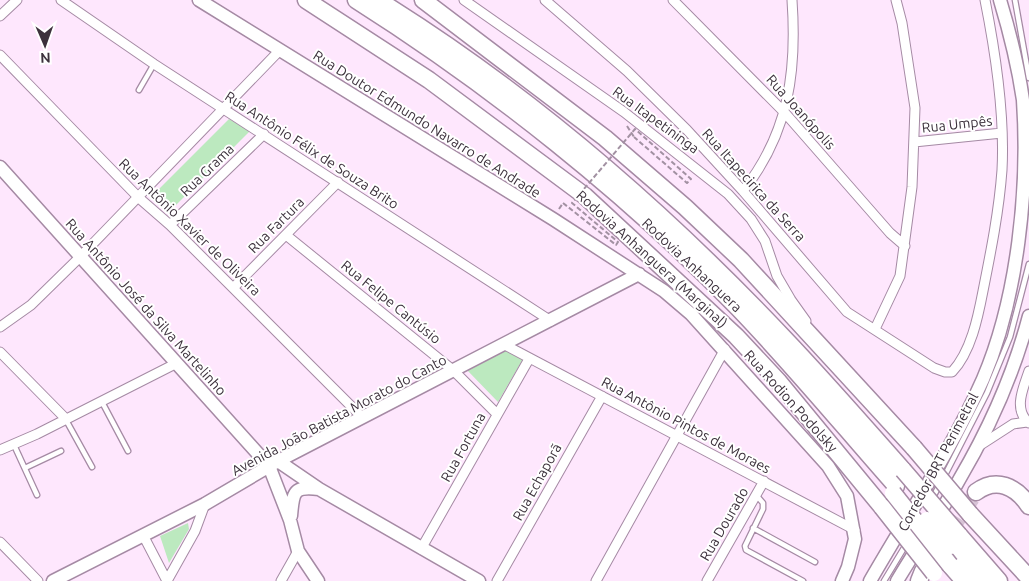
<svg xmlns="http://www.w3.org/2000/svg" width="1029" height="581" font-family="Ubuntu,sans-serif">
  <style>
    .green { fill: #bce9bf }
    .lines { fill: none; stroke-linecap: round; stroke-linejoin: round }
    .highway-tunnel { stroke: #d7c3d6; stroke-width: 16; stroke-dasharray: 16 8; stroke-linecap: butt }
    .lane-casing { stroke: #a58aa4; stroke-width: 7 }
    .street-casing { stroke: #a58aa4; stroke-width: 11 }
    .secondary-casing { stroke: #a58aa4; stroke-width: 15 }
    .highway-casing { stroke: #a58aa4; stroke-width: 19 }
    .path { stroke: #a291a2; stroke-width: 2; stroke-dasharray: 5 2.5; stroke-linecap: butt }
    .lane { stroke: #fff; stroke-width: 4.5 }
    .street { stroke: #fff; stroke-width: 9 }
    .secondary { stroke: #fff; stroke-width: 12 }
    .highway { stroke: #fff; stroke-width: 16 }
    .highway-bridge-casing { stroke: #a58aa4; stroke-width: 19; stroke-linecap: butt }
    .path-bridge { stroke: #a291a2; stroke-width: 2; stroke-dasharray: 5 2.5; stroke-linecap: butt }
    .highway-bridge { stroke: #fff; stroke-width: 16 }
    .labels { text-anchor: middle; stroke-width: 4; stroke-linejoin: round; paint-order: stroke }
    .street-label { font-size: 14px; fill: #3c313c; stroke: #fff }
  </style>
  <rect width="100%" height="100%" fill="#fee7fd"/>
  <path class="green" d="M229,119L250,131L173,208L154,194Z
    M504,349L523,359L498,402L466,369Z
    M188,523L189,529L169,563L160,536Z"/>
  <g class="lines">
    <path class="highway-tunnel" d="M923,571L976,492"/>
    <defs>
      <path id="lane" d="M1015,0L1029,78
        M139,90L154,64
        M102,402L128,451
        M66,420L92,467
        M14,445L37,495
        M25,468L61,451
        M944,477L987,393L1010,337L1029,264
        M756,495L763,503V509L745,546L746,550L803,581
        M932,499L940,484
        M753,528L815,562
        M884,581L907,543"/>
      <path id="street" d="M61,0L154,64L551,321
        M464,0L624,112L728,194L751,219L765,241L777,276L791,300L806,321
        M545,0L627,71L687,130L743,191L847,312L934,368L945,372H952C971,352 978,317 983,291C991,251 999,211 1002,170C1005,114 996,55 985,0
        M673,0L785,113L890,233L905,246
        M0,16L17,0
        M0,55L139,198L170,225L362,417
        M914,142L1002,133
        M743,191C789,133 797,71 792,0
        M170,225L264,134
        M286,235L454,371L497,414
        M233,288L338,182
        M0,327L31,305L81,256L280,50
        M875,329L900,276L912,187L915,108L902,23L896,0
        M505,345L855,530
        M0,352L66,419
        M1029,371C1023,389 1013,409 1029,423
        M979,446L1013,424L1027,422
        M0,450L37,434L177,363
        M143,535L167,581
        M0,542L38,581
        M421,549L529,359
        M167,581L195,531L205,504
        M281,581L298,551
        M497,581L602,396
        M596,581L725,349
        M707,581L764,481"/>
      <path id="secondary" d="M199,0L553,219L664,291L691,314L828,466L847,496L855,539L848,567L842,581
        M0,167L269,466L290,520L298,551L318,581
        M278,461L319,489L479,581
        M291,516C293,492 293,486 319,489
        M53,581L205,504L278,461L639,274
        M870,581C908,515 952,449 983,379C1018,297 1029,188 1023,100C1018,66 1010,33 1000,0
        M897,581C917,547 940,515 959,480C989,429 1014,373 1029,316"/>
      <path id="highway" d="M306,0L429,80L585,196L736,336L779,382L882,507
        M356,0C490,85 627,193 738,308C793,365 843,426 896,486
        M378,0C528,93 663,210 784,338C825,381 864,426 903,470
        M423,0L605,138L685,207L741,260L914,448
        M976,492C996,477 1016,486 1029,506
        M970,514L1029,578
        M959,535L999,581
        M951,546L982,581
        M950,565L964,581
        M919,581L923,571"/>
    </defs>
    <use href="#lane" class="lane-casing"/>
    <use href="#street" class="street-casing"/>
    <use href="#secondary" class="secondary-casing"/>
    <use href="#highway" class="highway-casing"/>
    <path class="path" d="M627,126L634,137
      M559,209L563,203"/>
    <use href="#lane" class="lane"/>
    <use href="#street" class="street"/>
    <use href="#secondary" class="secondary"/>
    <use href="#highway" class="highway"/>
    <defs>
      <path id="highway-bridge" d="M914,448L970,514
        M903,470L959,535
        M893,493L950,565
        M882,507L934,573
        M927,520L951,546"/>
    </defs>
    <use href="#highway-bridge" class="highway-bridge-casing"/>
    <path class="path-bridge" d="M563,203L616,245L618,242L572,203L635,129L691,179L687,183L634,137"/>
    <use href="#highway-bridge" class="highway-bridge"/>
  </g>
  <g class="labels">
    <g class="street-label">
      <text transform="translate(801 112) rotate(48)" y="5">Rua Joanópolis</text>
      <text transform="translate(656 120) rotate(36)" y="5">Rua Itapetininga</text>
      <text transform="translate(427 124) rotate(32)" y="5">Rua Doutor Edmundo Navarro de Andrade</text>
      <text transform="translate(957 124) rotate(-6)" y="5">Rua Umpês</text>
      <text transform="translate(312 150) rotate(33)" y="5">Rua Antônio Félix de Souza Brito</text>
      <text transform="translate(207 170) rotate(-44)" y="5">Rua Grama</text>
      <text transform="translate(754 185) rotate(48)" y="5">Rua Itapecirica da Serra</text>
      <text transform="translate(276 225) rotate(-45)" y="5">Rua Fartura</text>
      <text transform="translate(190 227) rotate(44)" y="5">Rua Antônio Xavier de Oliveira</text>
      <text transform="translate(652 259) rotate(42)" y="5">Rodovia Anhanguera (Marginal)</text>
      <text transform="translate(692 265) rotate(43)" y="5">Rodovia Anhanguera</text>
      <text transform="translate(391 302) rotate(39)" y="5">Rua Felipe Cantúsio</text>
      <text transform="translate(146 307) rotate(48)" y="5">Rua Antônio José da Silva Martelinho</text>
      <text transform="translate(791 401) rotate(48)" y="5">Rua Rodion Podolsky</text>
      <text transform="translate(339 415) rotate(-28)" y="5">Avenida João Batista Morato do Canto</text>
      <text transform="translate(686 425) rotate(28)" y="5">Rua Antônio Pintos de Moraes</text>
      <text transform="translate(463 447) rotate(-61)" y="5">Rua Fortuna</text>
      <text transform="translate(938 462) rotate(-62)" y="5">Corredor BRT Perimetral</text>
      <text transform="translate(537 482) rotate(-61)" y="5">Rua Echaporã</text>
      <text transform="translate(724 524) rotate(-60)" y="5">Rua Dourado</text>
    </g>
  </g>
  <g transform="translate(45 45) rotate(178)" stroke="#ffffff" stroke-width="4" paint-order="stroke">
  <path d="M0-4L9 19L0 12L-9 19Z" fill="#3c313c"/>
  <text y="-8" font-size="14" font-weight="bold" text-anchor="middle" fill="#3c313c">N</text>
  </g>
</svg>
